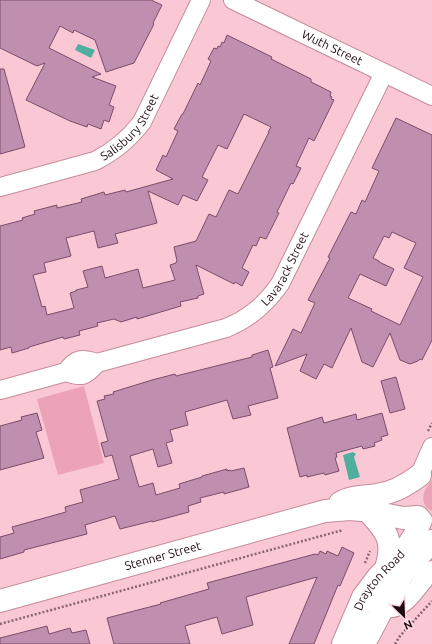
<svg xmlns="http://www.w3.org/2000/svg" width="432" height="644" font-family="Ubuntu,sans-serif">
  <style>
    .green { fill: #eca3b8 }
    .water { fill: #4fae9e }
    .building { fill: #c08eae; stroke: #7a4d6a; fill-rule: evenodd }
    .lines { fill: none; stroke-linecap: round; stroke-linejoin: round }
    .minor-casing { stroke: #c48b9b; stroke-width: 20 }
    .major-casing { stroke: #c48b9b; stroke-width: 24 }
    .path { stroke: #87646e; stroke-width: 2.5; stroke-dasharray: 2 2; stroke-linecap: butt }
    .minor { stroke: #fff; stroke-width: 18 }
    .major { stroke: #fff; stroke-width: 22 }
    .labels { text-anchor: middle; stroke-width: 4; stroke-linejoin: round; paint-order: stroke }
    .street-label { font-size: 12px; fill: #1f0a11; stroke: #ffd9e3 }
  </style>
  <rect width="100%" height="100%" fill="#fac8d5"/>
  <path class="green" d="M84,386L104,463L58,475L37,399Z
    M432,480V511C418,504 423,490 432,480Z"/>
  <path class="water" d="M78,44L95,50L91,58L75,50Z
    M353,452L356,454L354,457L360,477L349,480L343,455Z"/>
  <path class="building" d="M0,0H151L162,5L153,23L154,24L134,63L106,72L95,40L74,30L73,33L60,26L49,48L101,74L92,77L116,86L109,105L114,107L109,122L104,120L101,129L88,124L87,127L70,121L26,100L45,63L37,66L0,48Z
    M227,35L272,57L271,59L311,79V82L331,92L330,96L332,97L331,99L334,100L314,141L309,138L296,166L301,168L293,184L291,183L277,212L279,213L266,239L260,237L256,246L253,245L242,268L249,272L242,286L235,282L234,284L196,265L204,294L198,296V298L180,302L181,306L137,319V317L121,322L114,319L97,323L98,326L79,331L80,335L64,339L63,337L29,347V348L12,353L11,347L0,350V226L23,220L22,218L35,214L34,211L57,205V208L82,202L81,199L104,192L105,195L125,190L126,192L173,179L156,170L163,155L166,157L178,131L174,129L182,114H183L198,83L200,85L211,61L208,59L214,48L217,49L218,46L220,47L222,42L224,43ZM244,114L271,127L268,132H269L238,194L229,190L216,217L209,214L196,241L174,247L177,261L176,262V263L170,265L175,280L143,288L138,269L105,278L102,266L83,271L88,287L76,290V291L70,293L74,308L47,315L45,306L42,307L33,275L46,272L44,263L71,256L66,238L94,231L98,248L118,243L115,234L157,223L148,191L178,205L183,195L197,201L208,180L202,177L218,145L227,149Z
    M0,69H4L25,147L0,154Z
    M396,118L432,135V340L422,360L420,359L418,361L410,364L400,360L390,333L373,367L362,362L351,328L332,368L324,364L316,379L300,371L307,354L275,366L293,329L301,333L315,303L308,300L330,258L328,257L351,212L356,214L362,200L365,202L379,171L372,168ZM392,232L416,243L404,268L423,277L400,325L371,311L372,309L348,298L360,274L386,286L394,269L379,262V261L373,258L384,236L389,238Z
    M268,350L273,367L270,368L278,398L248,406L251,415L233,419L227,400L185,412L188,425L170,430L173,441L166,443L172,463L158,467L153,449L130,456L139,487L153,483L156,495L180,488L179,484L202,477V476L227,469V471L230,470L231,471L244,468L249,487L224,494V492L200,498L201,502L188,506L189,512L152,522V521L120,529L115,516L85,525L87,534L24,550V552L0,559V537L14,533L12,527L66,512L65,507L83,502L80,490L119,479L112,455L105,457L101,443L108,441L97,401L105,399L104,396L114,394L113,392L152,380L175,374L176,376L252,357V355Z
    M396,377L405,409L390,413L381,381Z
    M37,413L42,430L36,432L44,458L0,470V426L22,420L21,417Z
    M382,413L388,435L381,437L382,440L374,443L375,446L363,449L362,446L336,453L337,457L335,458L339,471L325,475L324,473L307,477V475L300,477L287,428L322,417L324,423L356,414L357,420Z
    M342,547L354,553L340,586L338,585L314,644H289L317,577L246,597L253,625L222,634L217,617L185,626L190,644H114L107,618L161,604L160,603L209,589L207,583L315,554L318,555L320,551L326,554L327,551L338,556Z
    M47,626L49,634L70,628L72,633L86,630L90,644H0V638Z"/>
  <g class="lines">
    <defs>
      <g id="minor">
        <path id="s1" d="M233,0L432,96"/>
        <path id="s2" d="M0,187L95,161C115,151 129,139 142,122L201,0"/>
        <path id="s3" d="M66,372C76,358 81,358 97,363L226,328C249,319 265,305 280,284L384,73"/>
        <path d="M0,390L66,372C82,378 86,376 97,363"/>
        <path d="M420,474L432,447"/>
        <path d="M363,597C369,600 376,604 383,607C404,615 419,583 432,570"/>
      </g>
      <g id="major">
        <path d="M340,503C351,496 365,497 377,495C393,493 407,485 420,475"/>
        <path d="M368,511C386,531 395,540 386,568"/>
        <path id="s4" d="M0,601L325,511L350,509L362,510L403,518L418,517"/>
        <path id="s5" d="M343,644L363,597L378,577L405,550L414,536L421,520"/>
        <path d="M364,644L393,589L402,575L432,541"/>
      </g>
    </defs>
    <use href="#minor" class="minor-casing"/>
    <use href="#major" class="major-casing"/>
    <path class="path" d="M428,431L432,423
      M365,563L370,551
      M0,624L343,530
      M395,644L400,636L432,601"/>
    <use href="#minor" class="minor"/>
    <use href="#major" class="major"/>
  </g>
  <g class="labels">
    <g class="street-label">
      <text dy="4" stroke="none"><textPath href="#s1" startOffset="110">Wuth Street</textPath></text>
      <text dy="4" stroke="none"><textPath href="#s2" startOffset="148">Salisbury Street</textPath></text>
      <text dy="4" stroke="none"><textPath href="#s3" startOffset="256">Lavarack Street</textPath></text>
      <text dy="4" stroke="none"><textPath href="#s4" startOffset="169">Stenner Street</textPath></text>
      <text dy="4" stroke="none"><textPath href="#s5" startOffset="74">Drayton Road</textPath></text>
    </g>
  </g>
  <g transform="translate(404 616) rotate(156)" stroke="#ffd9e3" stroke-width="3" paint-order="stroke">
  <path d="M0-3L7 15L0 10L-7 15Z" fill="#1f0a11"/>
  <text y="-6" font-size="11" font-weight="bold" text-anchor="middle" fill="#1f0a11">N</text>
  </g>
</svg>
